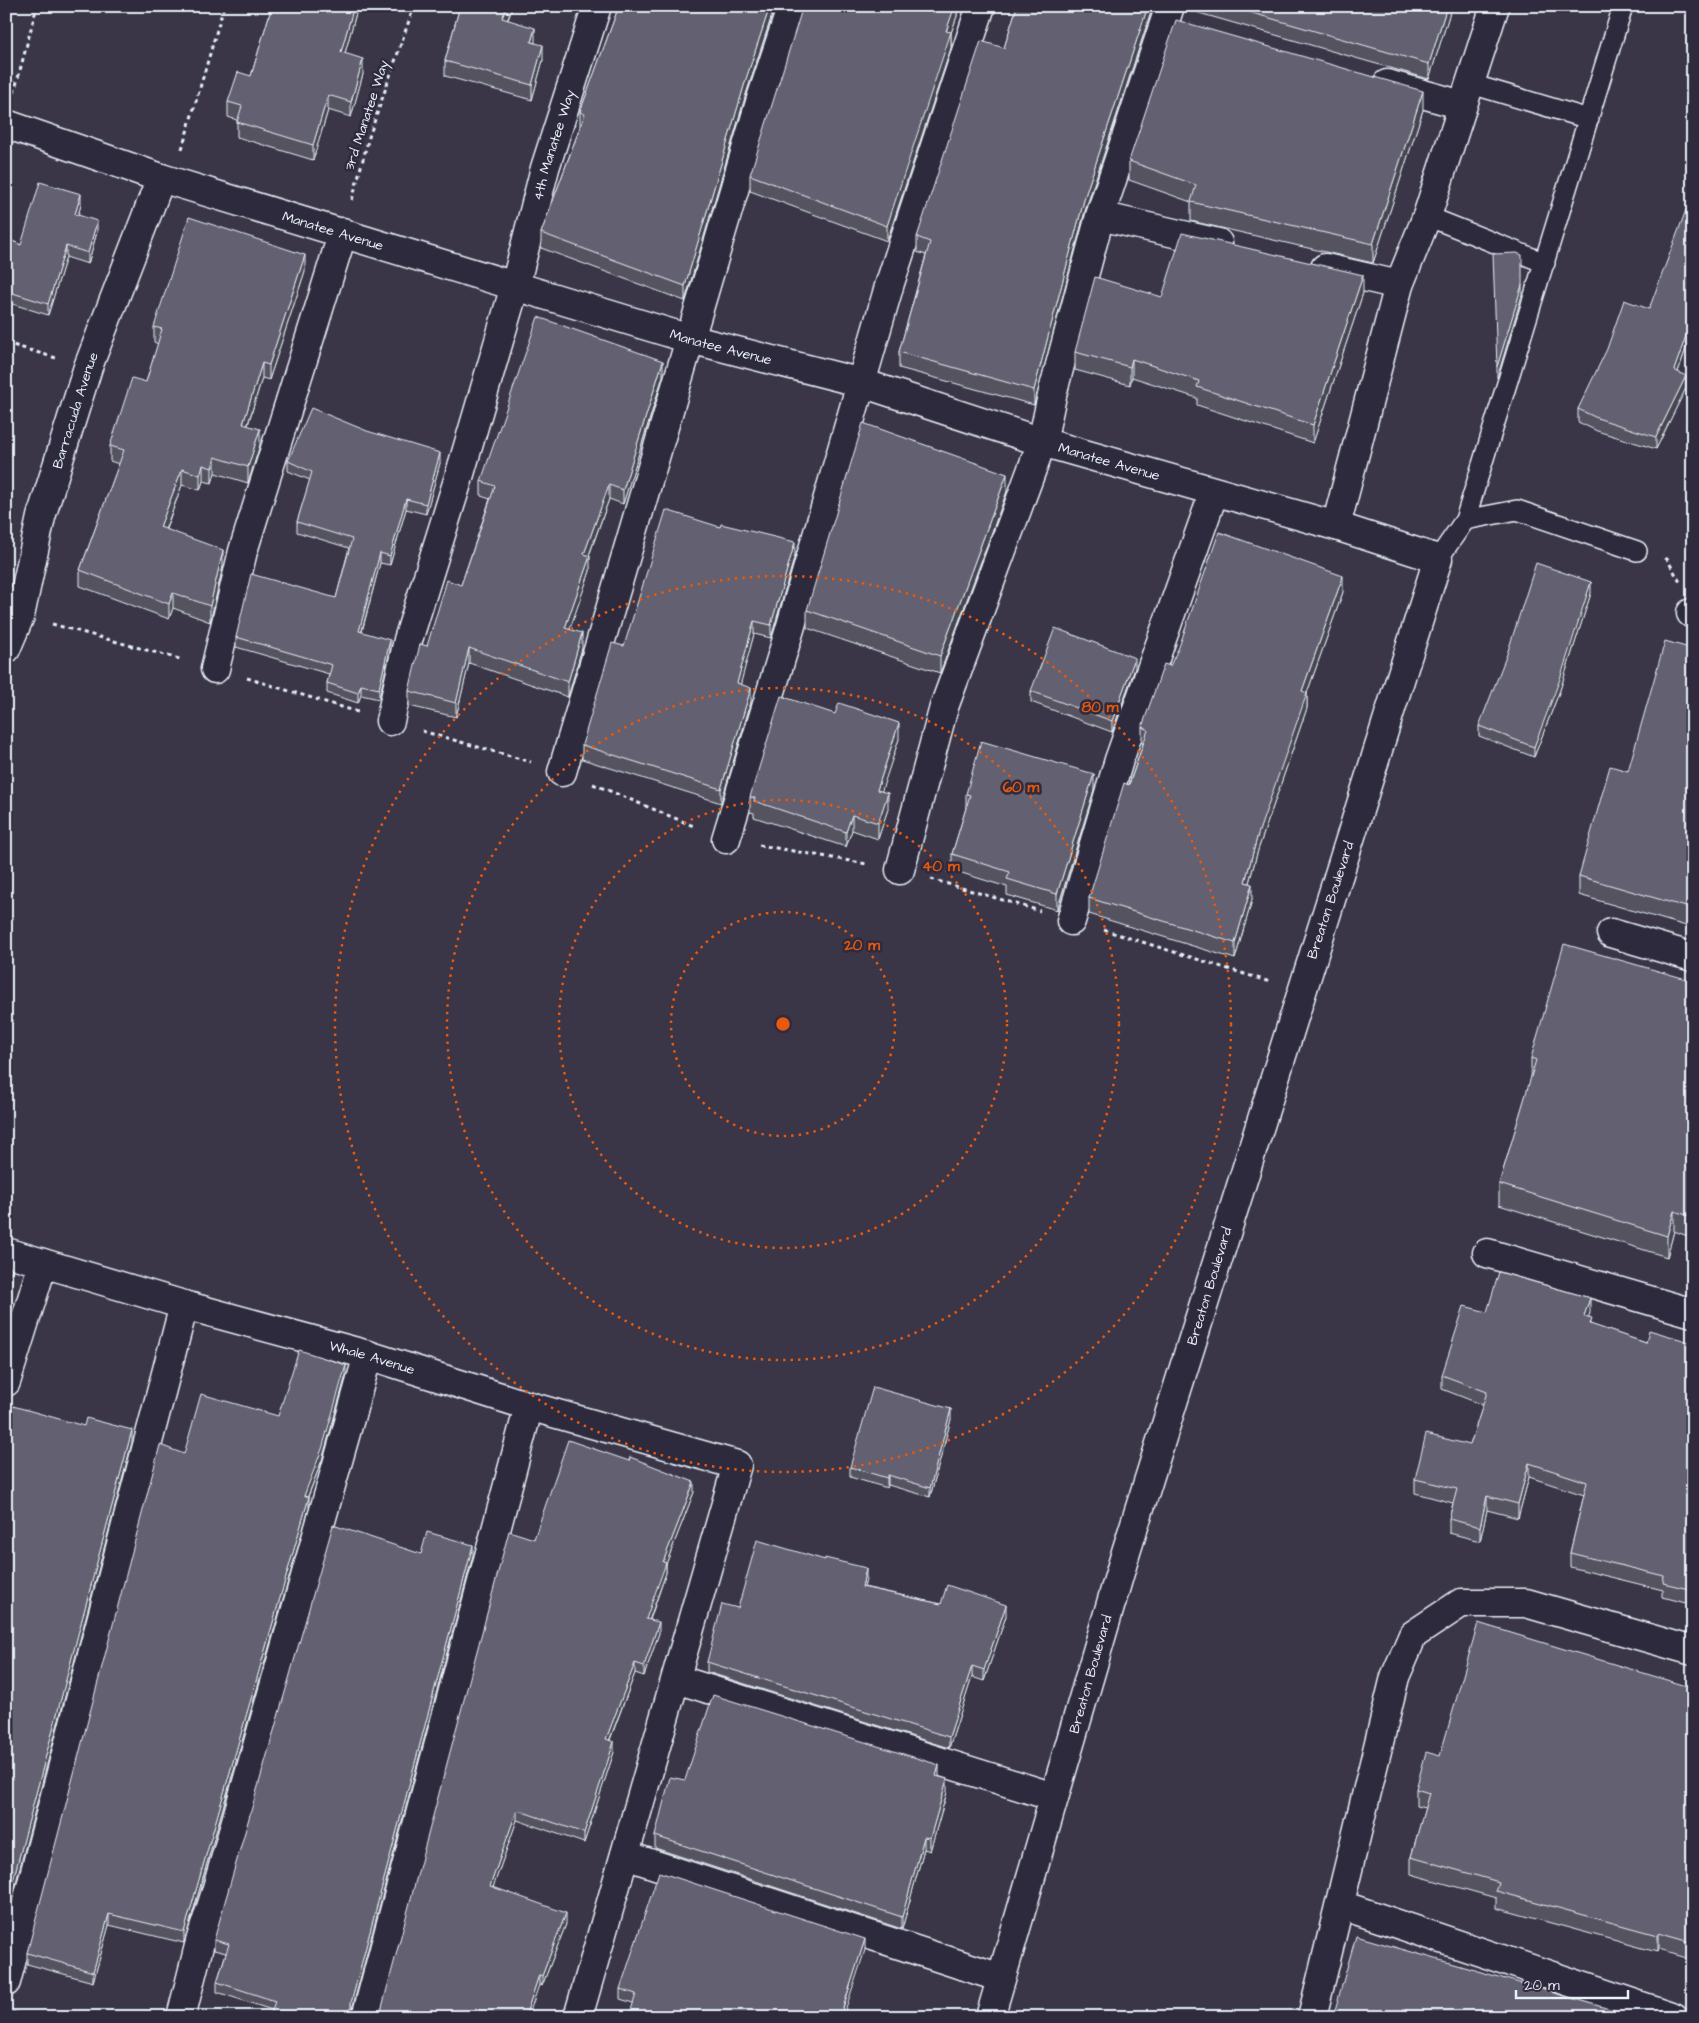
<svg xmlns="http://www.w3.org/2000/svg" width="1699" height="2023" font-family="'Architects Daughter',sans-serif">
  <style>
    .lines { fill: none; stroke-linecap: round; stroke-linejoin: round }
    .lane-casing { stroke: #e8f1f8; stroke-width: 22 }
    .street-casing { stroke: #e8f1f8; stroke-width: 31 }
    .path { stroke: #e8f1f8; stroke-width: 3; stroke-dasharray: 4 4; stroke-linecap: butt }
    .lane { stroke: #2f2a3d; stroke-width: 19 }
    .street { stroke: #2f2a3d; stroke-width: 28 }
    .wall { fill: #555361; stroke: #e8f1f8 }
    .shaded-wall { fill: #45444f; stroke: #e8f1f8 }
    .building { fill: #636171; stroke: #e8f1f8 }
    .ring { fill: none; stroke: #e8590c; stroke-width: 2.5; stroke-dasharray: 2.5 5 }
    .labels { text-anchor: middle; stroke-width: 5; stroke-linejoin: round; paint-order: stroke }
    .street-label { font-size: 14px; fill: #e8f1f8; stroke: #2f2a3d }
    .centre { fill: #e8590c; stroke: #2f2a3d; stroke-width: 2.5 }
    .ring-label { font-size: 15px; text-anchor: middle; font-weight: bold; fill: #e8590c; stroke: #2f2a3d; stroke-width: 5; stroke-linejoin: round; paint-order: stroke }
  </style>
  <rect width="100%" height="100%" fill="#3a3648"/>
  <filter id="ink" filterUnits="userSpaceOnUse"><feTurbulence type="fractalNoise" baseFrequency=".02" numOctaves="2"/><feDisplacementMap in="SourceGraphic" scale="10" xChannelSelector="R" yChannelSelector="G"/><feConvolveMatrix kernelMatrix="1 2 1 2 8 2 1 2 1" color-interpolation-filters="sRGB"/></filter>
  <g filter="url(#ink)">
    <g class="lines">
      <defs>
        <path id="lane" d="M1471,84L1589,119
          M1427,216L1545,263
          M1465,520L1623,6
          M1438,559L1465,520L1517,510L1637,551"/>
        <g id="street">
          <path d="M1387,84L1462,105"/>
          <path id="s1" d="M6,124L161,178L515,286L690,339L862,383L1042,442L1336,526L1438,559L1126,1552L990,2017"/>
          <path d="M1100,216L1218,243"/>
          <path d="M1325,268L1399,285"/>
          <path d="M1336,526L1399,285L1427,216L1495,6"/>
          <path d="M1691,613H1693"/>
          <path id="s2" d="M6,649L20,616L41,517L88,367L161,178"/>
          <path d="M215,669L243,551L343,232"/>
          <path id="s3" d="M390,721L408,640L459,477L515,286L545,168L597,6"/>
          <path d="M562,772L761,99L792,6"/>
          <path d="M726,839L790,629L890,283L981,6"/>
          <path d="M900,870L944,707L1042,442L1053,391L1100,216L1170,6"/>
          <path d="M1071,921L1119,760L1214,492"/>
          <path d="M1611,933L1693,957"/>
          <path id="s4" d="M6,1252L184,1305L368,1355L529,1406L737,1465L578,2017"/>
          <path d="M1487,1253L1693,1313"/>
          <path d="M6,1382L43,1263"/>
          <path d="M676,1679L1054,1797"/>
          <path d="M625,1855L1001,1978"/>
          <path d="M1341,1905L1674,2017"/>
          <path d="M6,1982L184,1305"/>
          <path d="M181,2017L201,1938L215,1895L368,1355"/>
          <path d="M366,2017L529,1406"/>
          <path d="M1312,2017L1395,1677L1413,1635L1461,1603H1526L1693,1651"/>
        </g>
      </defs>
      <use href="#lane" class="lane-casing"/>
      <use href="#street" class="street-casing"/>
      <path class="path" d="M14,93L37,6
        M182,149L224,6
        M352,200L369,137L414,6
        M6,343L56,358
        M1665,558L1667,559L1680,582
        M52,624L183,660
        M247,678L358,712
        M422,731L531,762
        M593,784L696,827
        M759,845L867,864
        M931,879L1040,911
        M1104,930L1270,982"/>
      <use href="#lane" class="lane"/>
      <use href="#street" class="street"/>
    </g>
    <path class="wall" d="M272,6H358L345,53L363,74L351,117L328,110L313,160L237,137V120L228,117V102L251,76Z
      M460,6H513L508,20L535,43L543,60L532,100L445,76V61Z
      M619,6H775L746,94L685,301L541,248V233L580,127V112Z
      M957,6V16L951,33V48L887,241L750,191V175Z
      M1017,6H1153L1085,211L1034,405L899,368V352L926,255L917,252V237L1004,48Z
      M1184,6H1452L1429,79L1185,9Z
      M1423,110L1373,263L1191,221V202L1129,180V161Z
      M81,205L78,215L97,232L88,264L66,257L48,315L6,302V238L21,245Z
      M1693,212V328L1678,372L1686,388L1656,449L1597,431L1578,422V409L1649,309Z
      M305,271L269,380L262,378L248,425L260,445L248,483L215,473L212,483L203,481L200,490L182,485L166,529L223,566L210,622L173,608L169,619L80,586V570L119,464L110,461V446L146,382L158,344L154,342V327Z
      M1363,293L1313,443L1197,405V398L1132,377L1130,385L1075,370V352L1162,297Z
      M663,376L623,504L609,499L589,556L590,571L569,630L582,648L568,697L469,663L456,717L409,706V691L427,646L461,585L490,499L481,496V481Z
      M288,461L440,463L426,514L406,509L390,565L380,563L362,632L390,650L379,699L361,695L358,703L327,693V683L329,674L236,647V637L336,598L349,548L297,532V522L310,480L288,471Z
      M1007,491L940,673L807,628V610Z
      M795,555L771,638L754,634L740,685L751,702L721,803L582,759V745L624,646Z
      M1343,592L1307,693V708L1258,850L1249,883L1252,900L1235,959L1089,914V898L1143,744L1142,743V727L1170,666Z
      M1591,593L1560,690L1534,757L1479,736V726Z
      M1693,649V928L1579,895V876L1628,771Z
      M1135,668L1112,732L1031,702V691Z
      M899,739L881,791L888,809L878,839L852,830L846,847L754,817V813L750,812V797Z
      M1094,790L1057,910L1007,895V887L952,870V854L966,808V794Z
      M1693,981V1238L1674,1231L1667,1257L1499,1205V1184L1531,1078V1058Z
      M1487,1312L1590,1313L1588,1317L1592,1325L1646,1343H1693V1605L1663,1597V1590L1570,1567V1553L1584,1495L1529,1477L1518,1518L1487,1510L1480,1541L1449,1533V1519L1453,1503L1415,1493V1479L1470,1445L1483,1405L1442,1389V1375Z
      M346,1375L322,1460L308,1497L309,1508L184,1943L109,1925L93,1982L27,1964V1953L184,1454L278,1416Z
      M951,1419L930,1497L888,1485L887,1488L850,1477V1467Z
      M694,1492L666,1564V1573L650,1620L659,1633L644,1676L635,1673L610,1740L614,1752L584,1843L517,1820L493,1887L566,1924L542,1986L539,1985L381,2011L534,1539Z
      M421,1554L473,1555L351,2011L272,2010L217,1992V1982L226,1953L214,1950V1940Z
      M866,1579L864,1587L941,1604L1006,1616L984,1681L972,1677L949,1748L707,1672V1662L738,1608Z
      M1693,1688V1960L1658,1950L1657,1952L1496,1908V1898L1411,1874V1857L1425,1808L1416,1806V1789L1440,1756Z
      M939,1777L947,1792L930,1851L924,1849L902,1929L655,1848V1836L685,1780Z
      M865,1950L633,2003L620,1999V1989Z"/>
    <path class="shaded-wall" d="M354,6H358L341,67V52Z
      M507,6H513L502,33V18Z
      M770,6H775L746,94L685,301V286L746,79Z
      M954,6H957V16L951,33V48L887,241V226Z
      M1148,6H1153L1085,211L1034,405V390L1085,196Z
      M1447,6H1452L1429,79V64Z
      M535,28V43L531,42Z
      M543,45V60L532,100V85Z
      M363,59V74L351,117V102Z
      M1423,91V110L1373,263V244Z
      M328,95V110L313,160V145Z
      M81,194V205L75,225V214Z
      M97,221V232L88,264V253Z
      M66,246V257L48,315V304Z
      M305,255V271L269,380V365Z
      M1363,275V293L1313,443V425Z
      M1522,285V295L1497,378V367Z
      M1693,316V328L1674,383V370Z
      M1132,359V377L1130,385V367Z
      M663,361V376L623,504V490Z
      M262,363V378L243,440V424Z
      M1686,376V388L1656,449V437Z
      M260,429V445L248,483V467Z
      M440,453V463L426,514V504Z
      M215,457V473L212,483V468Z
      M203,465V481L200,490V475Z
      M182,469V485L160,543V527Z
      M1007,474V491L940,673V656Z
      M609,485V499L584,569V554Z
      M406,499V509L390,565V556Z
      M795,542V555L771,638V625Z
      M223,550V566L210,622V606Z
      M380,553V563L359,641V631Z
      M590,556V571L565,643V628Z
      M1343,576V592L1307,693V708L1258,850L1245,897V882L1258,834L1302,691Z
      M1591,582V593L1560,690L1534,757V747Z
      M173,593V608L169,619V604Z
      M754,621V634L737,697V683Z
      M582,633V648L568,697V682Z
      M390,640V650L379,699V689Z
      M469,648V663L456,717V703Z
      M1135,658V668L1112,732V721Z
      M361,685V695L358,703V693Z
      M751,688V702L721,803V789Z
      M899,723V739L877,805V790Z
      M1094,774V790L1057,910V894Z
      M888,793V809L878,839V823Z
      M852,815V830L846,847V832Z
      M1252,884V900L1235,959V943Z
      M1674,1211V1231L1667,1257V1236Z
      M12,1268V1281L6,1297V1284Z
      M1590,1298V1313L1584,1330V1316Z
      M346,1365V1375L322,1460L304,1506V1496Z
      M951,1409V1419L930,1497V1488Z
      M132,1430V1442L6,1920V1907Z
      M1529,1463V1477L1518,1518V1504Z
      M888,1475V1485L887,1488V1478Z
      M694,1482V1492L666,1564V1573L646,1629V1619L663,1562Z
      M1487,1496V1510L1480,1541V1527Z
      M309,1497V1508L184,1943V1932Z
      M473,1545V1555L351,2013V2003Z
      M866,1568V1579L862,1597V1587Z
      M1006,1605V1616L984,1681V1670Z
      M659,1622V1633L644,1676V1666Z
      M635,1663V1673L606,1749V1739Z
      M972,1666V1677L949,1748V1737Z
      M614,1742V1752L584,1843V1833Z
      M939,1765V1778L936,1776Z
      M947,1779V1792L930,1851V1838Z
      M517,1810V1820L490,1896V1886Z
      M924,1837V1849L902,1929V1917Z
      M566,1913V1924L542,1986V1976Z
      M109,1914V1925L93,1982V1972Z
      M1658,1933V1950L1657,1952V1935Z
      M865,1939V1950L843,2017H840Z
      M539,1975V1985L528,2017H525Z"/>
    <path class="building" d="M272,6H354L341,52L363,59L351,102L328,95L313,145L237,122L242,106L228,102L238,72L251,76Z
      M460,6H507L502,18L535,28L531,42L543,45L532,85L445,61Z
      M619,6H770L746,79L685,286L541,233L585,114L580,112Z
      M803,6H955L946,31L951,32L887,226L750,175Z
      M1017,6H1148L1085,196L1034,390L899,352L930,242L917,237L981,41L1004,48Z
      M1228,6H1447L1429,64Z
      M1176,20L1423,91L1373,244L1191,202L1196,185L1129,161Z
      M40,182L81,194L75,214L97,221L88,253L66,246L48,304L6,291V238L21,245Z
      M1686,210L1693,212V316L1674,370L1686,376L1656,437L1597,418L1578,409L1607,349L1624,300L1649,309Z
      M189,217L305,255L269,365L262,363L243,424L260,429L248,467L215,457L212,468L203,465L200,475L182,469L160,527L223,550L210,606L173,593L169,604L80,570L124,450L110,446L132,378L146,382L162,329L154,327Z
      M1182,233L1363,275L1313,425L1197,387L1199,381L1132,359L1130,367L1075,352L1095,277L1162,297Z
      M1517,253L1522,255V285L1497,367L1493,254Z
      M538,317L663,361L623,490L609,485L584,554L590,556L565,628L582,633L568,682L469,648L456,703L409,691L420,644L427,646L447,580L461,585L495,486L481,481Z
      M311,408L367,431L440,453L426,504L406,499L390,556L380,553L359,631L390,640L379,689L361,685L358,693L327,683L332,665L236,637L251,574L336,598L352,539L297,522L312,472L288,461Z
      M863,423L1007,474L940,656L807,610Z
      M666,510L720,527L721,524L795,542L771,625L754,621L737,683L751,688L721,789L582,745L612,643L624,646Z
      M1219,532L1343,576L1302,691L1307,693L1258,834L1245,882L1252,884L1235,943L1089,898L1124,783L1129,785L1148,730L1142,727L1164,664L1170,666L1179,647Z
      M1536,563L1591,582L1560,679L1534,747L1479,726L1507,654Z
      M1055,628L1135,658L1112,721L1031,691Z
      M1665,641L1693,649V909L1579,876L1610,766L1628,771Z
      M781,696L835,714L839,703L899,723L877,790L888,793L878,823L852,815L846,832L754,801L755,798L750,797Z
      M981,741L1094,774L1057,894L1007,879L1010,872L952,854L970,795L966,794Z
      M1564,944L1693,981V1217L1674,1211L1667,1236L1499,1184L1536,1060L1531,1058Z
      M6,1266L12,1268L6,1284Z
      M1499,1272L1590,1298L1584,1316L1592,1318L1590,1324L1646,1343L1649,1330L1693,1343V1590L1663,1583L1664,1576L1570,1553L1587,1482L1529,1463L1518,1504L1487,1496L1480,1527L1449,1519L1457,1489L1415,1479L1426,1434L1470,1445L1487,1392L1442,1375L1464,1306L1487,1312Z
      M299,1350L346,1365L322,1449L304,1496L309,1497L184,1932L109,1914L93,1972L27,1953L160,1445L184,1454L201,1394L278,1416Z
      M873,1387L951,1409L930,1488L888,1475L887,1478L850,1467Z
      M6,1404L84,1426L86,1418L132,1430L6,1907Z
      M568,1440L629,1461L630,1457L694,1482L663,1562L666,1563L646,1619L659,1622L644,1666L635,1663L606,1739L614,1742L584,1833L517,1810L490,1886L566,1913L542,1976L539,1975L525,2017H378L381,2011L509,1531L534,1539Z
      M333,1525L421,1554L427,1532L473,1545L351,2003V2010L354,2017H270L275,2001L217,1982L229,1944L214,1940Z
      M757,1540L825,1560V1558L866,1568L862,1587L941,1604L947,1585L1006,1605L984,1670L972,1666L949,1737L707,1662L722,1604L738,1608Z
      M1478,1623L1693,1688V1943L1658,1933L1657,1935L1496,1891L1499,1882L1411,1857L1429,1793L1416,1789L1426,1752L1440,1756Z
      M713,1695L939,1765L936,1776L947,1779L930,1838L924,1837L902,1917L655,1836L670,1777L685,1780Z
      M659,1872L865,1939L840,2017H629L636,1994L620,1989Z
      M1356,1936L1620,2012L1618,2017H1333Z
      M6,2009L30,2017H6Z"/>
  </g>
  <g class="ring">
    <circle cx="783" cy="1024" r="112"/>
    <circle cx="783" cy="1024" r="224"/>
    <circle cx="783" cy="1024" r="336"/>
    <circle cx="783" cy="1024" r="448"/>
  </g>
  <g class="labels">
    <g class="street-label">
      <text transform="translate(366 115) rotate(-72)" y="5">3rd Manatee Way</text>
      <text dy="5" stroke="none"><textPath href="#s3" startOffset="599">4th Manatee Way</textPath></text>
      <text dy="5" stroke="none"><textPath href="#s1" startOffset="344">Manatee Avenue</textPath></text>
      <text dy="5" stroke="none"><textPath href="#s1" startOffset="749">Manatee Avenue</textPath></text>
      <text dy="5" stroke="none"><textPath href="#s2" startOffset="249">Barracuda Avenue</textPath></text>
      <text dy="5" stroke="none"><textPath href="#s1" startOffset="1154">Manatee Avenue</textPath></text>
      <text transform="translate(1330 900) rotate(-72)" y="5">Breaton Boulevard</text>
      <text transform="translate(1209 1286) rotate(-73)" y="5">Breaton Boulevard</text>
      <text dy="5" stroke="none"><textPath href="#s4" startOffset="381">Whale Avenue</textPath></text>
      <text transform="translate(1090 1674) rotate(-74)" y="5">Breaton Boulevard</text>
    </g>
  </g>
  <circle cx="783" cy="1024" r="8" class="centre"/>
  <g class="ring-label">
    <text x="1100" y="712">80 m</text>
    <text x="1021" y="792">60 m</text>
    <text x="941" y="871">40 m</text>
    <text x="862" y="950">20 m</text>
  </g>
  <rect width="1699" height="2023" fill="none" stroke="#2f2a3d" stroke-width="25"/>
  <rect x="12" y="12" width="1674" height="1998" fill="none" stroke="#e8f1f8" stroke-width="2" filter="url(#ink)"/>
  <path d="M1516 1990v8h112v-8" fill="none" stroke="#e8f1f8" stroke-width="2.5"/>
  <text x="1524" y="1990" font-size="15" fill="#e8f1f8" stroke="#2f2a3d" stroke-width="4" paint-order="stroke">20 m</text>
</svg>
